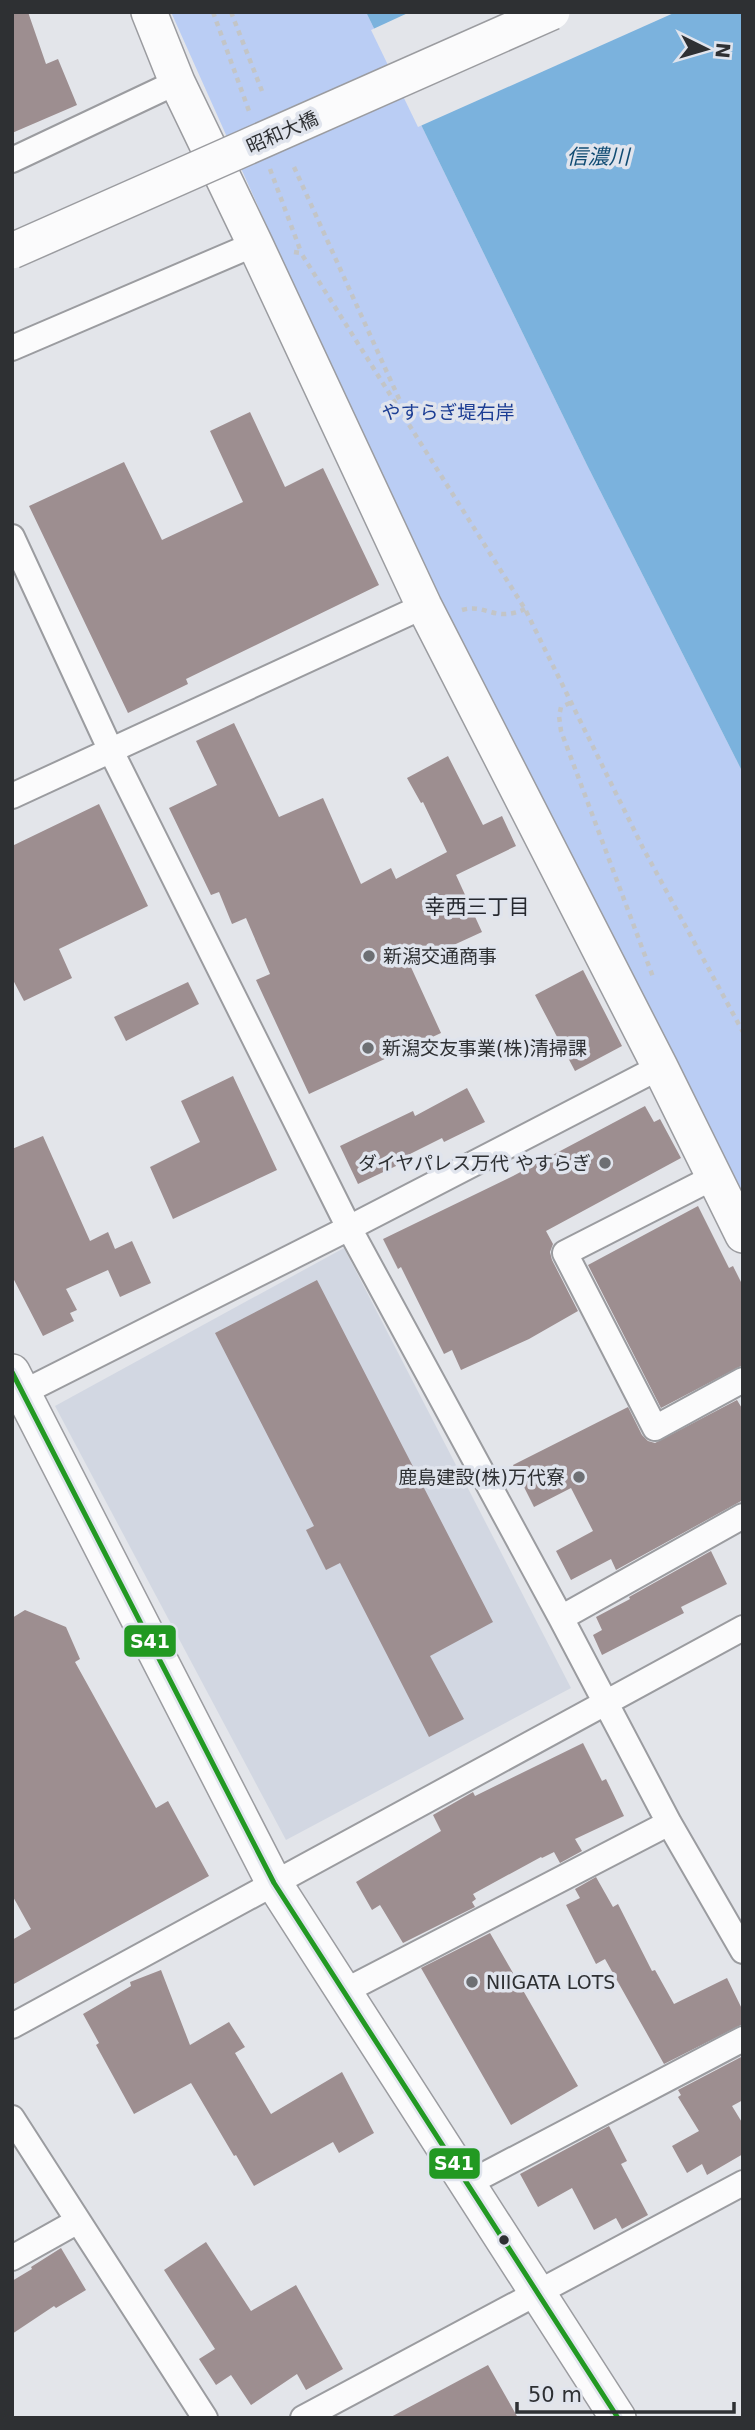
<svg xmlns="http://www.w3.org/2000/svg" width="755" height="2430" font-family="'DejaVu Sans','Noto Sans JP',sans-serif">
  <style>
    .built { fill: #d2d7e2 }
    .green { fill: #bacdf4 }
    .water { fill: #7bb2dd }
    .pier { fill: #e3e5ea }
    .building { fill: #9d8e90 }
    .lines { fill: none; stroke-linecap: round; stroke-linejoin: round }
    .street-casing { stroke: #9b9ca0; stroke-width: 28 }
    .secondary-casing { stroke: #9b9ca0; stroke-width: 38 }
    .path { stroke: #c3c5c7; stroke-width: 4.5; stroke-dasharray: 5 5; stroke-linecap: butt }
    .street { stroke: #fbfbfc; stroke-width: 24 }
    .secondary { stroke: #fbfbfc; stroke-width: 35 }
    .secondary-bridge-casing { stroke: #9b9ca0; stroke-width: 38; stroke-linecap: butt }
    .secondary-bridge { stroke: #fbfbfc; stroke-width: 35 }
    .bus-1-casing { stroke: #e0e4ed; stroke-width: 10 }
    .bus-1 { stroke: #292; stroke-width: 5 }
    .poi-dot { fill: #6d6f73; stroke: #e0e4ed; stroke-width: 2.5 }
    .bus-dot { fill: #2e3033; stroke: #e0e4ed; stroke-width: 2.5 }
    .labels { text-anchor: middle; stroke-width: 7; stroke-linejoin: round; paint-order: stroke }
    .street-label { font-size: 19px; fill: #2e3033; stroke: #e0e4ed }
    .park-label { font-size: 19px; fill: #1d3e94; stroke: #e0e4ed }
    .poi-label { font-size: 19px; fill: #2e3033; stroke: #e0e4ed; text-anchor: start }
    .water-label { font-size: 21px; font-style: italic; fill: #114c73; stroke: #e0e4ed }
    .neighbourhood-label { font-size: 21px; fill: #262930; stroke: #e0e4ed }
    .line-badge { stroke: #e0e4ed; stroke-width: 2.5 }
    .badge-label { font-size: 19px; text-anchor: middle; font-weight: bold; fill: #fff }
  </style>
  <rect width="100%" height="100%" fill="#e3e5ea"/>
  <path class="built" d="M344,1248L571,1688L286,1840L55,1406Z"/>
  <path class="green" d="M171,12H366L587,465L743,773V1203L442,622L281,275L270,233Z"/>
  <path class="water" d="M366,12H743V773L587,465Z"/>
  <path class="pier" d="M410,12H676L418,127L371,30Z"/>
  <path class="building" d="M12,12H28L46,64L58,59L77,105L12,133Z
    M250,412L285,487L323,468L379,585L186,679L188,684L128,713L29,506L124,462L162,540L243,502L210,431Z
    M234,723L279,817L323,798L361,884L391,868L396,879L447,852L423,802L421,803L407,778L448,756L483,825L502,816L516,846L456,875L482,932L410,965L441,1033L309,1094L256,980L270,974L246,918L232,924L219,892L211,895L169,808L217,785L196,741Z
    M99,804L148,906L59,949L72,978L24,1001L12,978V846Z
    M583,970L622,1046L575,1071L535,995Z
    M188,982L199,1004L126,1041L114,1017Z
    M233,1076L277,1170L173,1219L150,1167L200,1142L181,1101Z
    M467,1088L485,1122L444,1142L442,1138L394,1162L396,1166L358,1184L340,1146L413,1111L415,1116Z
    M645,1106L654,1122L660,1119L681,1158L546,1231L553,1244L550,1252L552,1260L578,1311L529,1339L461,1370L452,1350L444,1354L401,1267L398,1269L383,1239L513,1176Z
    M43,1136L90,1241L108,1232L115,1249L132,1241L151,1283L120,1297L108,1270L66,1289L77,1310L70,1313L74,1321L43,1336L12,1276V1149Z
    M698,1206L729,1268L733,1266L743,1286V1365L661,1408L588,1265Z
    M317,1280L493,1622L430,1656L464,1719L429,1737L340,1563L326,1570L306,1530L314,1526L215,1333Z
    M737,1400L743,1410V1500L616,1570L611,1559L571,1580L556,1551L593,1531L571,1488L534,1507L513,1465L628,1407L642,1435L648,1441L655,1443Z
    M711,1551L727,1584L681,1607L684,1613L602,1655L593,1635L602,1630L596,1617L630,1599L629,1597Z
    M25,1610L66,1627L80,1659L75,1662L156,1808L168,1801L209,1876L12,1985V1940L31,1929L12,1895V1618Z
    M583,1743L602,1781L606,1779L624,1816L575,1839L582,1851L560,1863L554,1852L542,1858L541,1857L473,1894L476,1899L472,1902L475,1907L403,1943L380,1905L372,1910L356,1882L441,1831L433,1815L473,1792L475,1796Z
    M596,1877L613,1907L618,1904L652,1971L655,1970L674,2004L727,1978L743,2011V2024L664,2064L605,1959L596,1964L566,1905L580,1898L575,1889Z
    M490,1933L578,2086L511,2125L421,1968Z
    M161,1970L190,2045L229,2022L245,2047L235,2053L271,2114L342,2072L374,2133L339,2153L333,2142L254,2186L236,2155L234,2156L191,2083L134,2114L96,2045L99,2043L83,2014L131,1986L130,1982Z
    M743,2056V2100L732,2106L743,2124V2154L707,2175L702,2164L687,2173L672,2146L699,2131L678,2097L681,2095L678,2090Z
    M609,2126L627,2161L621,2164L648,2215L622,2229L616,2218L594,2230L572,2188L538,2207L520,2174Z
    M206,2242L251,2311L296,2285L343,2369L306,2390L297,2374L251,2405L231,2375L216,2385L199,2359L215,2349L164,2270Z
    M61,2248L86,2290L56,2308L54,2306L12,2334V2281L32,2269L31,2267Z
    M488,2365L518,2418H389Z"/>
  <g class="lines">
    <defs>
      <path id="street" d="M12,160L177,82
        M12,348L255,244
        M12,537L111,751L349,1228L561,1618L669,1823L743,1951
        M12,796L424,606
        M714,1177L565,1253L655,1428L743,1380
        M12,1398L349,1228L660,1067
        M561,1618L743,1516
        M345,1991L669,1823
        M12,2026L743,1628
        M12,2118L205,2418
        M467,2184L743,2039
        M12,2258L78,2221
        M303,2418L743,2183"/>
      <path id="secondary" d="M149,12L177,82L255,244L424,606L660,1067L743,1235
        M12,1372L274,1883L618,2418"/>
    </defs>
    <use href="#street" class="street-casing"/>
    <use href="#secondary" class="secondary-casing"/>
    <path class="path" d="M213,12L249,111
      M231,12L262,91
      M294,167L405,412
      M270,169L301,252
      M294,252L301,253L525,609L643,848L743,1032
      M462,610C486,603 494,623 525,609
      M570,703L561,707L559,716L561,731L653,977"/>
    <use href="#street" class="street"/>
    <use href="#secondary" class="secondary"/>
    <defs>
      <path id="secondary-bridge" d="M12,251L552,12"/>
    </defs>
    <use href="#secondary-bridge" class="secondary-bridge-casing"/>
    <use href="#secondary-bridge" class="secondary-bridge"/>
    <defs>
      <path id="bus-1" d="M12,1372L274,1883L618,2418"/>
    </defs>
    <use href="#bus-1" class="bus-1-casing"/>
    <use href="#bus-1" class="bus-1"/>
  </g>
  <g class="poi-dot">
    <circle cx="369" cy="956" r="7"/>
    <circle cx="368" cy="1048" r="7"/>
    <circle cx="605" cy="1163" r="7"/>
    <circle cx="579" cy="1477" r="7"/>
    <circle cx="472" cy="1982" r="7"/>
  </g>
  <circle class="bus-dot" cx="504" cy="2240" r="6"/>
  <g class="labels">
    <g class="street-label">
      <text transform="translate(282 132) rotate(-24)" y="7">昭和大橋</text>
    </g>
    <g class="park-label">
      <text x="448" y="419">やすらぎ堤右岸</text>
    </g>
    <g class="poi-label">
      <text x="383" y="963">新潟交通商事</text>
      <text x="382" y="1055">新潟交友事業(株)清掃課</text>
      <text x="591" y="1170" text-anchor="end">ダイヤパレス万代 やすらぎ</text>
      <text x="565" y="1484" text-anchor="end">鹿島建設(株)万代寮</text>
      <text x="486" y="1989">NIIGATA LOTS</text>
    </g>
    <g class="water-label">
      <text x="598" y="164">信濃川</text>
    </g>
    <g class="neighbourhood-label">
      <text x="477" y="914">幸西三丁目</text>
    </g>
  </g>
  <g class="line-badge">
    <rect x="123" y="1624" width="54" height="34" rx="7" fill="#292"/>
    <rect x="428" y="2147" width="53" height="33" rx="7" fill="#292"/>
  </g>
  <g class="badge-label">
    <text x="150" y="1648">S41</text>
    <text x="454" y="2170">S41</text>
  </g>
  <rect width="755" height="2430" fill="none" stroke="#2e3033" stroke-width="28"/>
  <g transform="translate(706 49) rotate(95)" stroke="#e0e4ed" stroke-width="5" paint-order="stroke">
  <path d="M0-5L12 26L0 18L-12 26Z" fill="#2e3033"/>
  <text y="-10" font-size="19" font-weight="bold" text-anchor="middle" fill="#2e3033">N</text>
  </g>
  <path d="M517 2402v10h217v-10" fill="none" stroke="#2e3033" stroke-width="3.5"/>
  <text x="528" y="2402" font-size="21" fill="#2e3033" stroke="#e0e4ed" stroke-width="5" paint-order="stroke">50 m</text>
</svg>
